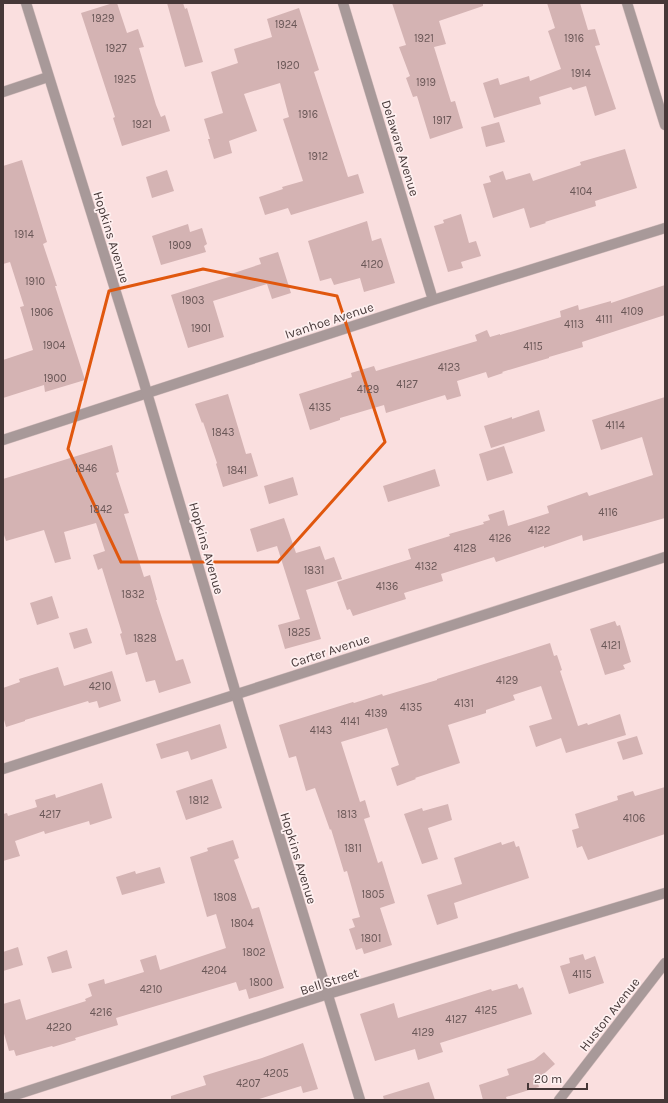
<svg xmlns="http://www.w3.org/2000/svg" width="668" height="1103" font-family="Karla,sans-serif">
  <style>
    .building { fill: #d4b3b3 }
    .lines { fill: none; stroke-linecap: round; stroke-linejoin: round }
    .minor-casing { stroke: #d6bebe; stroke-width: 11 }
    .tertiary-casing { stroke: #d6bebe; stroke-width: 11 }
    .minor { stroke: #a89999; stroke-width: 10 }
    .tertiary { stroke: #a89999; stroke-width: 10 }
    .marked { fill: none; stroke: #e0570e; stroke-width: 3; stroke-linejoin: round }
    .labels { text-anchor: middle; stroke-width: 3.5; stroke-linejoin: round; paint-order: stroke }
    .number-label { font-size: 11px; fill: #6a5757 }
    .street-label { font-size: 13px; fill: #463838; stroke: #fef0f0 }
  </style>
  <rect width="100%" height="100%" fill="#fadfdf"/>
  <path class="building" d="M113,3H117L127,33L138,29L144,47L139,48L156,105L161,117L165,115L170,131L122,146L113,118L115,117L81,13Z
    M167,3H183L185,9L187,8L203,62L185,67Z
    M392,3H483V6L439,21L446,44L434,47L451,102L455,101L463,128L430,139L417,96L413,97L406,78L410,76L399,47L406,45Z
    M547,3H580L588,30L595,29L600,45L595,46L616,109L595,116L586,86L573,90L571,87L539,97L541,104L494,118L483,83L498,78L500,85L529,76L530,81L561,69L548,31L555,28Z
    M299,8L319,70L314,72L348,177L358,174L364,193L291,215L288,208L265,215L259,197L283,189L282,187L303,181L283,119L289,117L280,83L244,94L257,131L229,141L232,153L214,159L208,139H210L204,119L223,113L211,72L238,63L234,49L272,37L267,19Z
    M499,122L505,142L486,147L481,127Z
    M625,149L637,188L595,201L596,206L545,222L546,223L530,228L524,208L493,218L483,184L491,182L489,176L503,171L506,180L530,173L533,181L581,165L580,162Z
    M22,160L47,242L43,244L57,286H55L85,380L45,392L44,385L3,398V360L33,350L20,307L24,306L10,262L3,264V166Z
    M167,170L174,191L152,198L146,177Z
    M461,214L469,243L476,241L481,256L461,262L463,268L448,272L434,226L444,223L443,220Z
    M367,221L372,241L381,238L395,283L364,292L360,278L334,285L331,278L320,281L308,241Z
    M188,224L190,232L202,228L207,244L204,246L206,252L161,265L152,236Z
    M278,252L291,293L272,299L267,284L213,301L224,337L188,348L171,295L232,276L231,274L261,264L259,258Z
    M665,285V315L582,342L583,347L549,357V358L502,372L503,373L488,378L486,372L457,381L461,396L447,400L445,395L386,413L384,405L340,418V420L310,430L299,394L352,377L351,373L374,366L376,371L477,341L475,335L487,330L490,337L500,334V335L561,317L560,311L578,305L579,310L611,301V303Z
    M228,394L246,454L251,453L258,476L223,487L216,464L217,463L203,422L202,423L195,404Z
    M665,397V518L583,541L582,535L553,545L544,548V546L496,562L494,557L441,574L443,581L404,593L406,599L353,616L350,609L347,610L337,582L411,559L408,549L450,536L449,534L484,524L483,522L490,520L488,515L504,510L508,526L549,513L547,506L587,492L589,496L653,475L642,437L601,450L592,420Z
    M539,410L545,431L491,448L484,426L512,417V419Z
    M112,445L119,472L116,473L129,513L124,514L144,577L150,575L157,600H156L176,661L183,659L191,683L159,693L155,680L146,682L137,652L126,655L120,634L122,633L102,568L98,570L93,555L105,551L96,523L64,532L71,559L55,563L44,530L6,541L3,532V479Z
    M504,446L513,473L487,481L479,454Z
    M435,469L440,486L388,502L383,486Z
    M293,477L298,495L269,504L264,486Z
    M284,518L296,553L320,546L325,560L334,557L342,579L306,590L321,639L285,649L278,625L300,619L277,546L257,552L250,529Z
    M52,596L59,618L37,625L30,603Z
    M615,621L617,626L620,625L631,662L623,665L625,669L605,675L590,629Z
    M87,628L92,643L74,649L69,633Z
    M550,643L554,656L557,655L562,670L560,671L578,726L587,723L588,725L620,714L626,735L566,753L561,738L536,747L529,726L552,719L541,686L513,695L515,700L486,710V713L448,725L460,763L415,778L416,779L397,786L391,768L399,765L387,728L341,742L360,802L365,800L370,817L364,819L378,863L382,861L395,903L380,908L392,945L364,954L362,948L356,950L349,929L355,927L352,919L360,917L347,871L344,872L331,829L330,830L315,788L306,791L296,756L289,758L279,725L353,702L354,703L382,694L383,696L437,680V679Z
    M58,667L64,686L112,671L121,701L99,708L97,701L89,703L88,701L25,720V721L6,727L3,716V688L20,682L19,679Z
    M220,724L227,748L191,760L188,751L161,759L156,744Z
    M637,736L643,754L623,760L617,742Z
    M212,779L222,808L186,820L176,791Z
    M102,783L112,818L90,825L89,821L45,834L44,831L15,841L20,856L3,861V814L7,813L8,816L37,807L35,800L55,794L56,798Z
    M665,787V834L588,860L582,846L577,848L572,830L579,828L575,814L618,800L617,796L633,791L635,796Z
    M448,804L452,820L428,828L438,859L422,864L404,814L422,808L423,811Z
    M233,840L239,858L234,860L252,909L259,907L284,988L249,999L246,989L239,991L236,982L116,1018L118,1025L75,1038L76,1040L53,1047L52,1046L16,1056L14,1050L9,1051L3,1030V1004L20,999L26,1020L86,1001L85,999L92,996L88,984L104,979L105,984L144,972L140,960L156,955L160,970L226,948L216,914L207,917L190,857L208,851L207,848Z
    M514,841L516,847L519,846L529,878L454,903L458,918L437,925L427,895L462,884L454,858L501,842L502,845Z
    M160,867L165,883L122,895L116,877L135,871L136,874Z
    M18,947L23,965L3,971V952Z
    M67,950L72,968L52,973L47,957Z
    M583,954L585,960L595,956L604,983L569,994L560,966L570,963L569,958Z
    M517,984L519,989L523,987L532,1014L440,1043L443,1052L418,1060L415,1049L375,1061L360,1014L394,1003L398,1018L491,989L492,991Z
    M303,1043L318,1089L303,1093L301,1086L256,1100H171V1096L206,1085L203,1076L262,1058Z
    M544,1052L555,1064L537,1080L539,1087L506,1097L507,1100H483L479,1085L509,1075L507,1069L534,1060Z
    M429,1082L435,1100H384L383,1096Z"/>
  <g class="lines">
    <defs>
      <path id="minor" d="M343,3L433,300
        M627,3L665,125
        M3,92L48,77
        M3,440L433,300L665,228
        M3,769L665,557
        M3,1099L328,994L665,893
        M559,1100L665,963"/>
      <path id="tertiary" d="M26,3L142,376L242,714L360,1100"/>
    </defs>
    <use href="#minor" class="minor-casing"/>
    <use href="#tertiary" class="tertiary-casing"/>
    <use href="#minor" class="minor"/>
    <use href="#tertiary" class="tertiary"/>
  </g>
  <path class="marked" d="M203,269L337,296L385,442L278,562H121L68,449L109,291Z"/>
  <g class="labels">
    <g class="number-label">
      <text x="103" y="22">1929</text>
      <text x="286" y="28">1924</text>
      <text x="424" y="42">1921</text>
      <text x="574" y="42">1916</text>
      <text x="116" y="52">1927</text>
      <text x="288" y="69">1920</text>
      <text x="581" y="77">1914</text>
      <text x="125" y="83">1925</text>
      <text x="426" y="86">1919</text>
      <text x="308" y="118">1916</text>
      <text x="442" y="124">1917</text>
      <text x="142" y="128">1921</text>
      <text x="318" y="160">1912</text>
      <text x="581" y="195">4104</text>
      <text x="24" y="238">1914</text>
      <text x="180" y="249">1909</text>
      <text x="372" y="268">4120</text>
      <text x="35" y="285">1910</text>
      <text x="193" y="304">1903</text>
      <text x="632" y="315">4109</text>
      <text x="42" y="316">1906</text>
      <text x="604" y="323">4111</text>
      <text x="574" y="328">4113</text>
      <text x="201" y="332">1901</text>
      <text x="54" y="349">1904</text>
      <text x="533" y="350">4115</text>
      <text x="449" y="371">4123</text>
      <text x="55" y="382">1900</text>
      <text x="407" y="388">4127</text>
      <text x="368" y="393">4129</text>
      <text x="320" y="411">4135</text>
      <text x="615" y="429">4114</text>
      <text x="223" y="436">1843</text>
      <text x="86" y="472">1846</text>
      <text x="237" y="474">1841</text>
      <text x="101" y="513">1842</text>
      <text x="608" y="516">4116</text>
      <text x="539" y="534">4122</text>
      <text x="500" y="542">4126</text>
      <text x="465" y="552">4128</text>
      <text x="426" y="570">4132</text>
      <text x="314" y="574">1831</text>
      <text x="387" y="590">4136</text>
      <text x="133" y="598">1832</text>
      <text x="299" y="636">1825</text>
      <text x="145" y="642">1828</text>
      <text x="611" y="649">4121</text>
      <text x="507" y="684">4129</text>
      <text x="100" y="690">4210</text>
      <text x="464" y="707">4131</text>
      <text x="411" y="711">4135</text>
      <text x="376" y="717">4139</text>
      <text x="350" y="725">4141</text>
      <text x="321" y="734">4143</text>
      <text x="199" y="804">1812</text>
      <text x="50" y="818">4217</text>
      <text x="347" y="818">1813</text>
      <text x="634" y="822">4106</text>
      <text x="353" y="852">1811</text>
      <text x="373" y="898">1805</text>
      <text x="225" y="901">1808</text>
      <text x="242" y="927">1804</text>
      <text x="371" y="942">1801</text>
      <text x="254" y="956">1802</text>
      <text x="214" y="974">4204</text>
      <text x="582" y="978">4115</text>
      <text x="261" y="986">1800</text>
      <text x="151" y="993">4210</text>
      <text x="486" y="1014">4125</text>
      <text x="101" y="1016">4216</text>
      <text x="456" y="1023">4127</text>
      <text x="59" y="1031">4220</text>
      <text x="423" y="1036">4129</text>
      <text x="276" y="1077">4205</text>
      <text x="248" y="1087">4207</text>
    </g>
    <g class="street-label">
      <text transform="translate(401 148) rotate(73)" y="5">Delaware Avenue</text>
      <text transform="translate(112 237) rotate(73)" y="5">Hopkins Avenue</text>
      <text transform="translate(329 320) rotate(-18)" y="5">Ivanhoe Avenue</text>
      <text transform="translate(207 548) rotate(74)" y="5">Hopkins Avenue</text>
      <text transform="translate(330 650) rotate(-18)" y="5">Carter Avenue</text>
      <text transform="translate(299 858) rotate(73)" y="5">Hopkins Avenue</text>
      <text transform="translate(329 981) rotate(-18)" y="5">Bell Street</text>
      <text transform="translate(609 1014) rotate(-52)" y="5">Huston Avenue</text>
    </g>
  </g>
  <rect width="668" height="1103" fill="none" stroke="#463838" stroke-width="8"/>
  <path d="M528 1083v6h59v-6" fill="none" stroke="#463838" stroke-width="2"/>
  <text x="534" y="1083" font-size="12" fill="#463838" stroke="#fef0f0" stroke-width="3" paint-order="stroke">20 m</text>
</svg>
